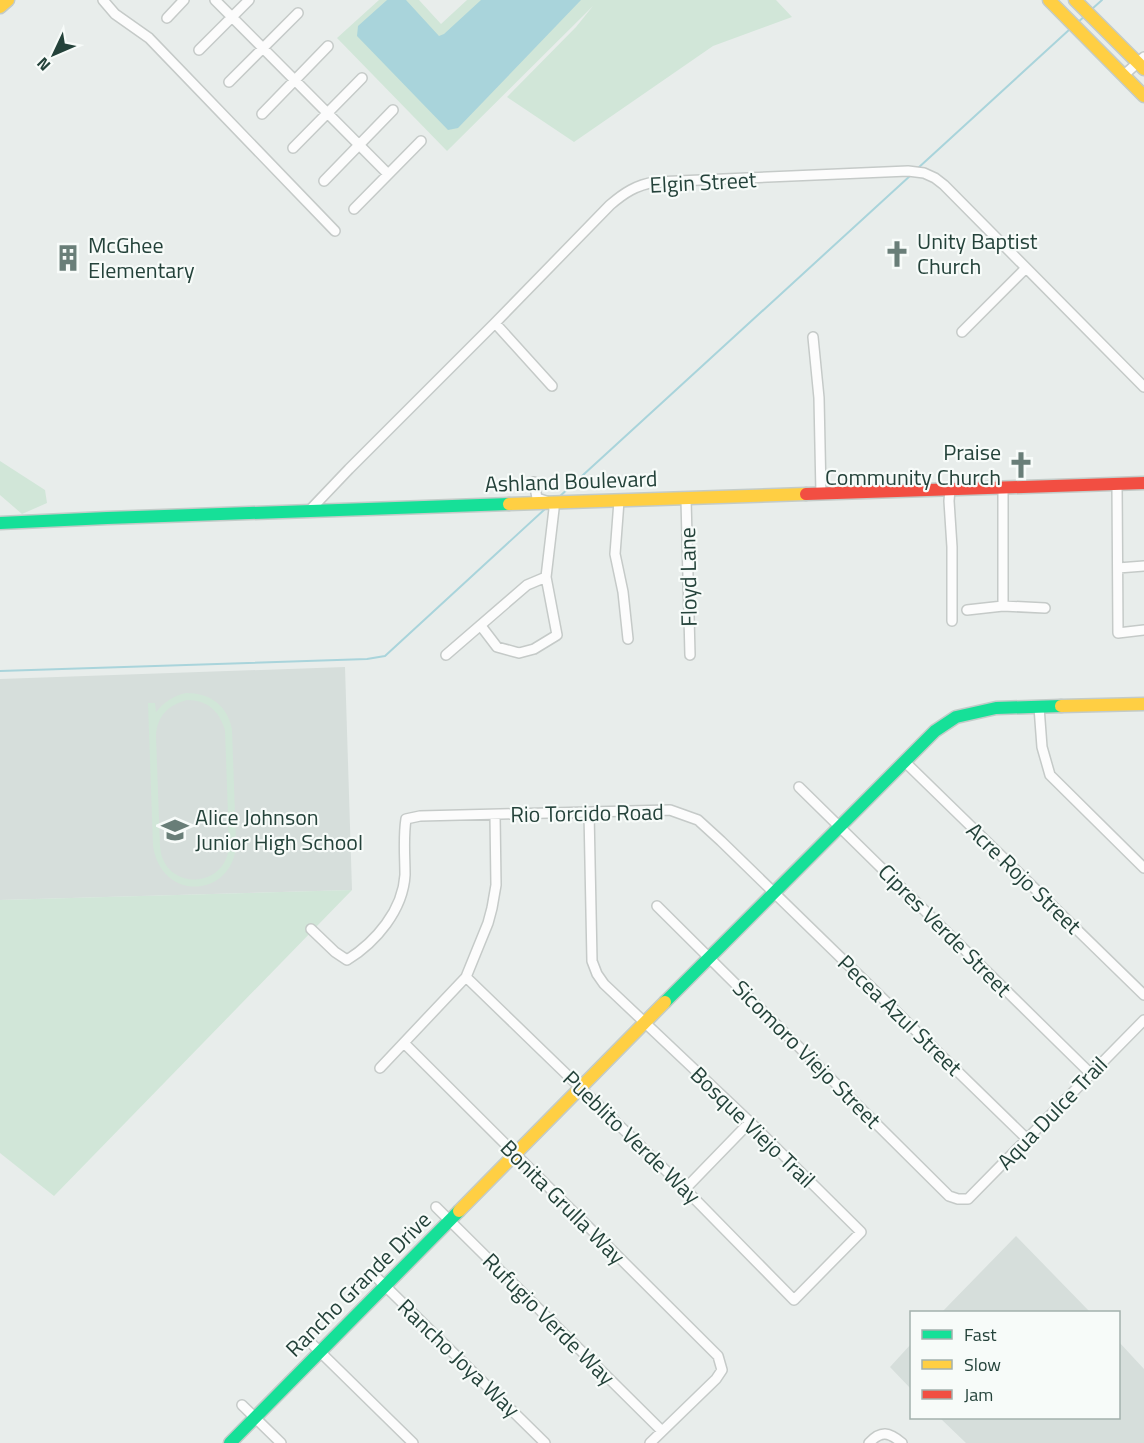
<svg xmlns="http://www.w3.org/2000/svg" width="1144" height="1443" font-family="'Titillium Web',sans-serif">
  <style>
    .built { fill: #d6dedb }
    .green { fill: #d1e6d8; fill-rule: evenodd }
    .water { fill: #a9d4db }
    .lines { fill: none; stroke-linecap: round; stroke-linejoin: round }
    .stream { stroke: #a9d4db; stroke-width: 2 }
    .street-casing { stroke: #c5cac8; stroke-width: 12 }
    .fast-casing { stroke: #c3cbc8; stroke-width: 15 }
    .slow-casing { stroke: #c3cbc8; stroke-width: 15 }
    .jam-casing { stroke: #c3cbc8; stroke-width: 15 }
    .street { stroke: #fcfcfc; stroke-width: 9 }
    .fast { stroke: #16e098; stroke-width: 12 }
    .slow { stroke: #ffcf43; stroke-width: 12 }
    .jam { stroke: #f24e42; stroke-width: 12 }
    .labels { text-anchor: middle; stroke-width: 4.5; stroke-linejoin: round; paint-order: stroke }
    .street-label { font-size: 22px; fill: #24423a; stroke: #f7fbf9 }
    .poi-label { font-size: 22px; fill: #24423a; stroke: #f7fbf9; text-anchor: start }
  </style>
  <rect width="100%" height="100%" fill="#e8edeb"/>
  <path class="built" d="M345,667L352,890L0,900V679Z
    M1016,1236L1090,1312H942Z
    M1119,1342L1144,1369V1443H966L940,1418H1118Z
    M911,1344V1389L890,1367Z"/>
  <path class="green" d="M379,0H419L441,24L467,0H776L792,17L713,46L574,142L507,97L576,27L593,6L447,151L337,38Z
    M0,461L45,490L47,503L22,514L0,495Z
    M186,693C210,693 227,705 232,729L236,843C235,897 162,904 153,846L148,703H155L156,712C164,702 173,696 186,693ZM187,700C208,700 219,711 225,730L229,844C228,890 163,892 160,846L156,736C157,716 168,705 187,700Z
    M352,890L54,1196L0,1153V900Z"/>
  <path class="water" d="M387,0H406L439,36L444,34L481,0H581L458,128L448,130L357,36L358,26Z"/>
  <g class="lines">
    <path class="stream" d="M1092,9L1102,0
      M1077,23L1086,15
      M917,169L1070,29
      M559,497L911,175
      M0,671L367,659L385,656L545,509"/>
    <defs>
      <path id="street" d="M103,0L115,14L149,38L335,231
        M215,0L388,174
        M167,18L184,0
        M199,50L249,0
        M1124,75L1144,57
        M229,82L298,13
        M262,114L328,46
        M293,148L362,78
        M324,181L393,110
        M354,209L421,141
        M495,323L552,386
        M962,332L1026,268
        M813,337L819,398L821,494
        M1117,484L1118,633L1144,630
        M950,489L949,501L952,547V621
        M686,499L690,655
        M619,501L615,554L623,592L628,639
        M309,511L349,469L495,323L610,205C624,193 636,185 655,182L908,171L924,173L935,178L944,185L1144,387
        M1118,568L1144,566
        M1003,606V488
        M967,610L1003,606L1045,608
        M481,626L497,647L519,653L534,649L557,635L546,577L554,509L552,503L537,498L534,482
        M446,655L527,585L546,577
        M1039,707L1042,747L1050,775L1144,868
        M904,761L1144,995
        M799,787L1091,1074
        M657,906L949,1196L958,1199H968L1144,1020
        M311,929L335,952L347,960C376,942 403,910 405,875C405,856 403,838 406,819L420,816L670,810L698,820L721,841L1027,1139
        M466,977L685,1189L794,1300L861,1232L750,1122L604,984L597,974L592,961L589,812
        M404,1043L718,1356L722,1370L716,1379L650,1443
        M380,1068L466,977L488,923L492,908L496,885L495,815
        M685,1189L750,1122
        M436,1207L662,1431
        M372,1273L545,1443
        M308,1340L413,1443
        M242,1405L281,1443
        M869,1443C881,1430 889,1432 902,1443"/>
      <path id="fast" d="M0,523L107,518L509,504
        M665,1002L935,731L956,717L996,708L1061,706
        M230,1443L459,1211"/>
      <path id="slow" d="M1049,0L1144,96
        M1075,0L1144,69
        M0,7L8,0
        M509,504L806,494
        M1061,706L1144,704
        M459,1211L665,1002"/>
      <path id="jam" d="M806,494L1144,483"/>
    </defs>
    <use href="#street" class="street-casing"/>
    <use href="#fast" class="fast-casing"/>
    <use href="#slow" class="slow-casing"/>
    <use href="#jam" class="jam-casing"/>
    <use href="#street" class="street"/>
    <use href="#fast" class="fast"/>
    <use href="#slow" class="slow"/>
    <use href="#jam" class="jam"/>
  </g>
  <defs>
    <symbol id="church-bare" viewBox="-9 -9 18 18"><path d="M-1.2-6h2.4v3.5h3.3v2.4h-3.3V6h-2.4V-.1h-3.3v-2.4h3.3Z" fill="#697e78" stroke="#f7fbf9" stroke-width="2.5" paint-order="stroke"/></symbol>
    <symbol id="building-bare" viewBox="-9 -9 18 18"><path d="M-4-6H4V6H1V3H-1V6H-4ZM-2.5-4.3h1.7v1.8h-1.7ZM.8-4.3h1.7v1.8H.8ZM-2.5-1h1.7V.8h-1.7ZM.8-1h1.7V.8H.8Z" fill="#697e78" stroke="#f7fbf9" stroke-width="2.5" paint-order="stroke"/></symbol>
    <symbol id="school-bare" viewBox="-9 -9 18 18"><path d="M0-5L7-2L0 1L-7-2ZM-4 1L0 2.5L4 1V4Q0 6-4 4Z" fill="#697e78" stroke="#f7fbf9" stroke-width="2.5" paint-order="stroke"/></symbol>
  </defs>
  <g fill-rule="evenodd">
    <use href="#church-bare" x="878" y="235" width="38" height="38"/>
    <use href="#building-bare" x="49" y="239" width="38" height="38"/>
    <use href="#church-bare" x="1002" y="446" width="38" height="38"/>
    <use href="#school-bare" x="156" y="811" width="38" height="38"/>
  </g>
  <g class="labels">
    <g class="street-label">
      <text transform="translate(703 182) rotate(-3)" y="8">Elgin Street</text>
      <text transform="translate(571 481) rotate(-2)" y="8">Ashland Boulevard</text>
      <text transform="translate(688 577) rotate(-91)" y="8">Floyd Lane</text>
      <text transform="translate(587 813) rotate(-1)" y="8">Rio Torcido Road</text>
      <text transform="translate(1024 878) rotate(44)" y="8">Acre Rojo Street</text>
      <text transform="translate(945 930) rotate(45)" y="8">Cipres Verde Street</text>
      <text transform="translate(900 1015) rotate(44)" y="8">Pecea Azul Street</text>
      <text transform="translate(807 1054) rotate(45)" y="8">Sicomoro Viejo Street</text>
      <text transform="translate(1052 1113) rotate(-46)" y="8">Aqua Dulce Trail</text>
      <text transform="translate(753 1127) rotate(44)" y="8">Bosque Viejo Trail</text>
      <text transform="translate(632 1137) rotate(44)" y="8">Pueblito Verde Way</text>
      <text transform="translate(563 1202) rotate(45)" y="8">Bonita Grulla Way</text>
      <text transform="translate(358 1284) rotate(-45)" y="8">Rancho Grande Drive</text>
      <text transform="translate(549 1319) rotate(45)" y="8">Rufugio Verde Way</text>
      <text transform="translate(459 1358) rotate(44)" y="8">Rancho Joya Way</text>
    </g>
    <g class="poi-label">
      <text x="917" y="249">Unity Baptist<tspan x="917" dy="25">Church</tspan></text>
      <text x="88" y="253">McGhee<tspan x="88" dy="25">Elementary</tspan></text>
      <text x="1001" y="460" text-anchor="end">Praise<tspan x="1001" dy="25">Community Church</tspan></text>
      <text x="195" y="825">Alice Johnson<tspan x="195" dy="25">Junior High School</tspan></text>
    </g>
  </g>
  <rect x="910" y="1311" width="210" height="108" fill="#f7fbf9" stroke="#a3b1ad" stroke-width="1.5"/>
  <rect x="922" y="1330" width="30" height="9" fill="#16e098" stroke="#a3b1ad" stroke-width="1.5"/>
  <text x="964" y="1341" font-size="18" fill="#24423a">Fast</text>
  <rect x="922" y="1360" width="30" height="9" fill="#ffcf43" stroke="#a3b1ad" stroke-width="1.5"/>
  <text x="964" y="1371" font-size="18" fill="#24423a">Slow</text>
  <rect x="922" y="1390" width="30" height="9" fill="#f24e42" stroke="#a3b1ad" stroke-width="1.5"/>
  <text x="964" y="1401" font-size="18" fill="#24423a">Jam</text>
  <g transform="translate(54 54) rotate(226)" stroke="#f7fbf9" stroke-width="4.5" paint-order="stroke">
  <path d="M0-4.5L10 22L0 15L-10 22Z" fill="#24423a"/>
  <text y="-9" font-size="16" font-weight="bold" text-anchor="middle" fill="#24423a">N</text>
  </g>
</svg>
